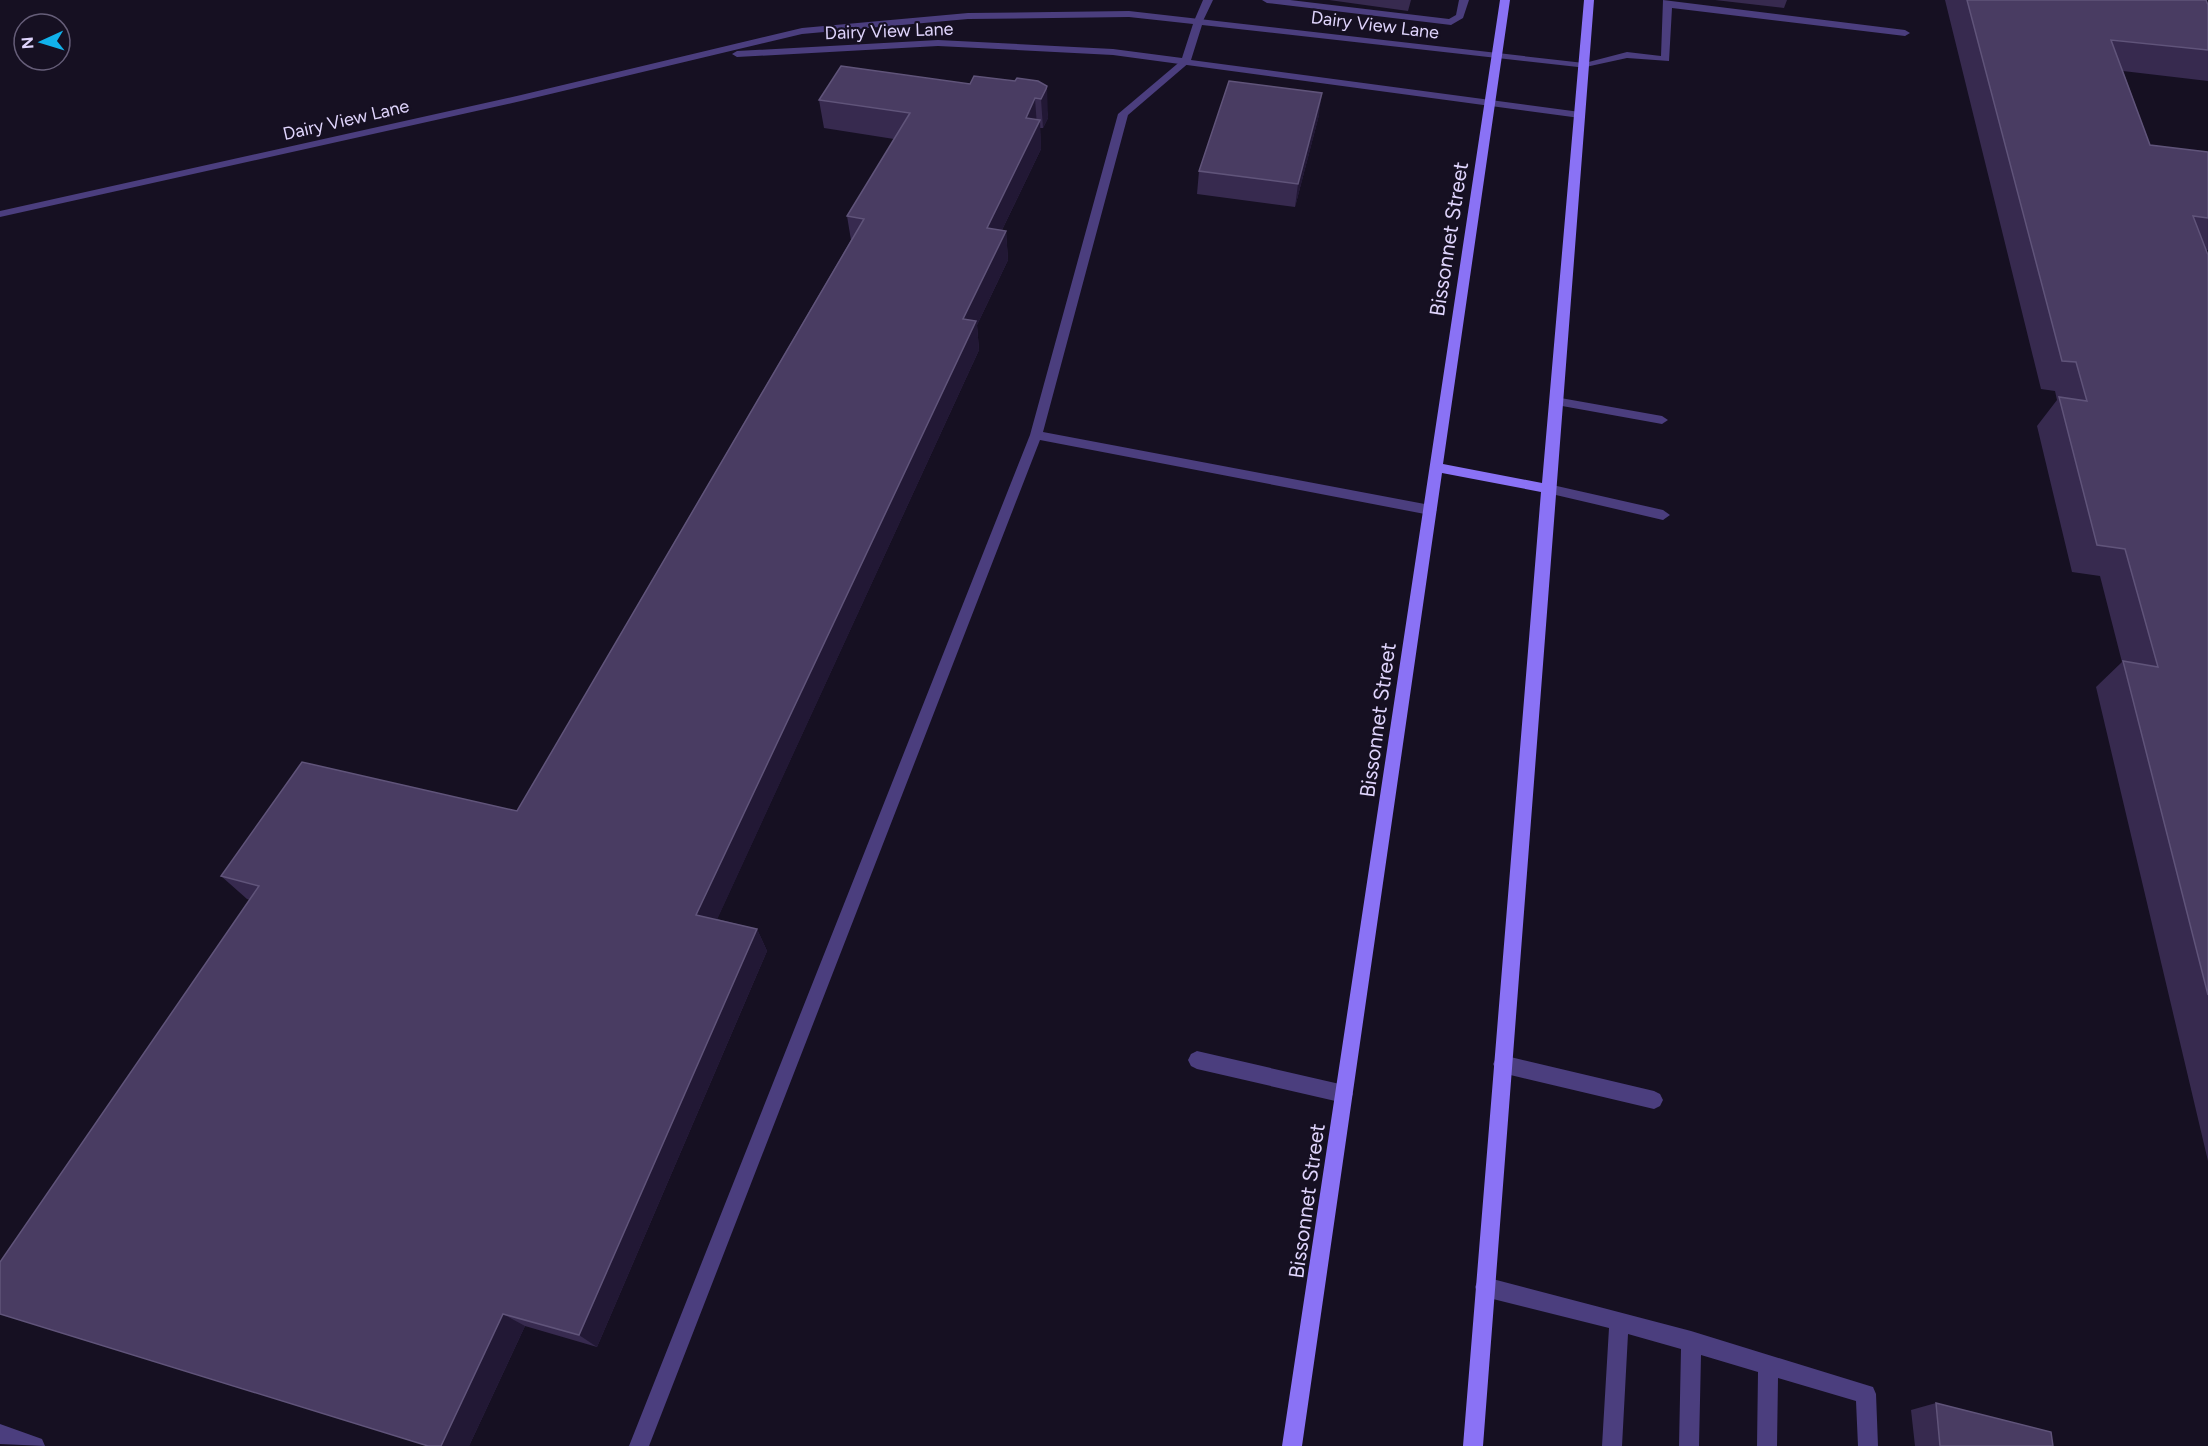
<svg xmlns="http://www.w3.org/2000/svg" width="2208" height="1446" font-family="Figtree,sans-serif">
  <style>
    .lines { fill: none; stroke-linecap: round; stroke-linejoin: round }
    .lane { fill: #4b3e7e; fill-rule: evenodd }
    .street { fill: #4b3e7e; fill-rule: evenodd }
    .secondary { fill: #8a72f5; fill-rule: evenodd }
    .wall { fill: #372a4f }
    .shaded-wall { fill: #221835 }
    .building { fill: #493c62; stroke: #60547a; stroke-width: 1.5 }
    .labels { text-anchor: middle; stroke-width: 4.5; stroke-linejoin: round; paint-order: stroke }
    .far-street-label { font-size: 18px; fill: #dfd4fc; stroke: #161022 }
    .street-label { font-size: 21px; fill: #dfd4fc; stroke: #161022 }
  </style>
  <rect width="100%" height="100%" fill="#161022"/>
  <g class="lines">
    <path class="lane" d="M1203,0H1213L1202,23H1196L1194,21Z
      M1262,0H1290L1449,19L1456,15L1459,0H1469L1463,18L1451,25L1267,3Z
      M1663,0L1905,30L1910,33L1905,36L1672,8L1669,61L1627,58L1581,68V64L1627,52L1661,56Z
      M1183,59L1191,61L1128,115L1043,432L1430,505L1437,510L1430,515L1040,440L649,1446H629L1030,435L1118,114Z
      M1555,397L1662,416L1668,420L1662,424L1551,404L1549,401Z
      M1548,484L1663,510L1670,515L1663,520L1543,492L1541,489Z
      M1197,1051L1344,1085L1350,1088L1353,1094L1350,1100L1344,1103L1197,1069L1191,1066L1188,1060L1191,1054Z
      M1502,1055L1654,1091L1660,1094L1663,1100L1660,1106L1654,1109L1502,1073L1496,1070L1493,1064L1496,1058Z
      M1485,1277L1691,1331L1873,1387L1876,1394L1878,1446H1858L1856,1401L1778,1378L1777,1446H1757L1758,1372L1701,1355L1699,1446H1679L1681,1349L1628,1334L1622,1446H1602L1609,1328L1485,1297L1478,1294L1475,1287L1478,1280Z
      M0,1424L42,1439L45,1446L0,1444Z"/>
    <path class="street" d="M1129,11L1584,63L1589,66L1587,68L1202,25L1191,60L1580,112L1585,115L1580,118L1113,55L938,46L737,57L732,54L737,51L938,40L1113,49L1182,58L1193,24L1129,17L968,19L802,34L521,101L0,217V211L521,95L802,28L968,13Z"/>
    <path class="secondary" d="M1500,0H1510L1443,464L1542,483L1584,0H1594L1483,1446H1463L1541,492L1442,473L1302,1446H1282Z"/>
  </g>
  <path class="wall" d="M1329,0H1411L1408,11Z
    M1715,0H1787L1784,8Z
    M1945,0H2206L2208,5V81L2123,71L2150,145L2208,152V250H2206L2208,255V1161L2096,687L2122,662L2100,576L2072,572L2037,426L2057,400L2055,391L2041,389Z
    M1015,81H1038L1048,114V118L1043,128H1040L1041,149L1002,230L1006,231L1008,260L977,325L979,350L717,919L757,929L767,951L597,1347L525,1326L469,1446L250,900L247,899L221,876L517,811L851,240L847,216L894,139L824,128L819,100L970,84Z
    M1319,115L1295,207L1197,194L1199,171Z
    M1936,1403L2053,1446H1915L1911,1410Z"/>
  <path class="shaded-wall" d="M1047,86L1048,118L1043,128L1041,99Z
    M1322,93L1319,115L1295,207L1298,184Z
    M1035,98L1037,127L1040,120L1041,149L989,257L987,228L1026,118Z
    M1006,231L1008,260L977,325L979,350L709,937L696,915L963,319Z
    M757,929L767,951L597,1347L579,1335Z
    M503,1314L525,1326L469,1446H441Z"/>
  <path class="building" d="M1967,0H2206L2208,5V50L2111,40L2150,145L2208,152V218L2193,216L2208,255V995L2123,661L2158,667L2125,549L2097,545L2059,397L2087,401L2076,362L2062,361Z
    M841,66L970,84L974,76L1015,81L1017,78L1038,81L1047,86L1046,89L1041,99L1035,98L1026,118L1040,120L987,228L1006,231L963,319L976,321L696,915L757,929L579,1335L503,1314L441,1446H428L0,1314V1262L259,886L221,876L302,762L517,811L864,219L847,216L910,113L819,100Z
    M1229,81L1322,93L1298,184L1199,171Z
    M1936,1403L2051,1432L2053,1446H1940Z"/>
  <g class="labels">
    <g class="far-street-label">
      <text transform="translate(1375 25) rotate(7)" y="6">Dairy View Lane</text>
      <text transform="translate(889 31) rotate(-2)" y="6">Dairy View Lane</text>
      <text transform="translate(346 120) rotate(-13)" y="6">Dairy View Lane</text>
    </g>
    <g class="street-label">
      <text transform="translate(1449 239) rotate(-81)" y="7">Bissonnet Street</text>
      <text transform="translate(1378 720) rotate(-82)" y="7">Bissonnet Street</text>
      <text transform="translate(1307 1201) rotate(-82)" y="7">Bissonnet Street</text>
    </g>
  </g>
  <g transform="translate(42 42) rotate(266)"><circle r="28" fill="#161022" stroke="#665e79" stroke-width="1.5"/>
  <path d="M0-4.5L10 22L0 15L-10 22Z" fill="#11b2eb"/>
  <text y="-9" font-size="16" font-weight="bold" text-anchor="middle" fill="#dfd4fc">N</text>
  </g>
</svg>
